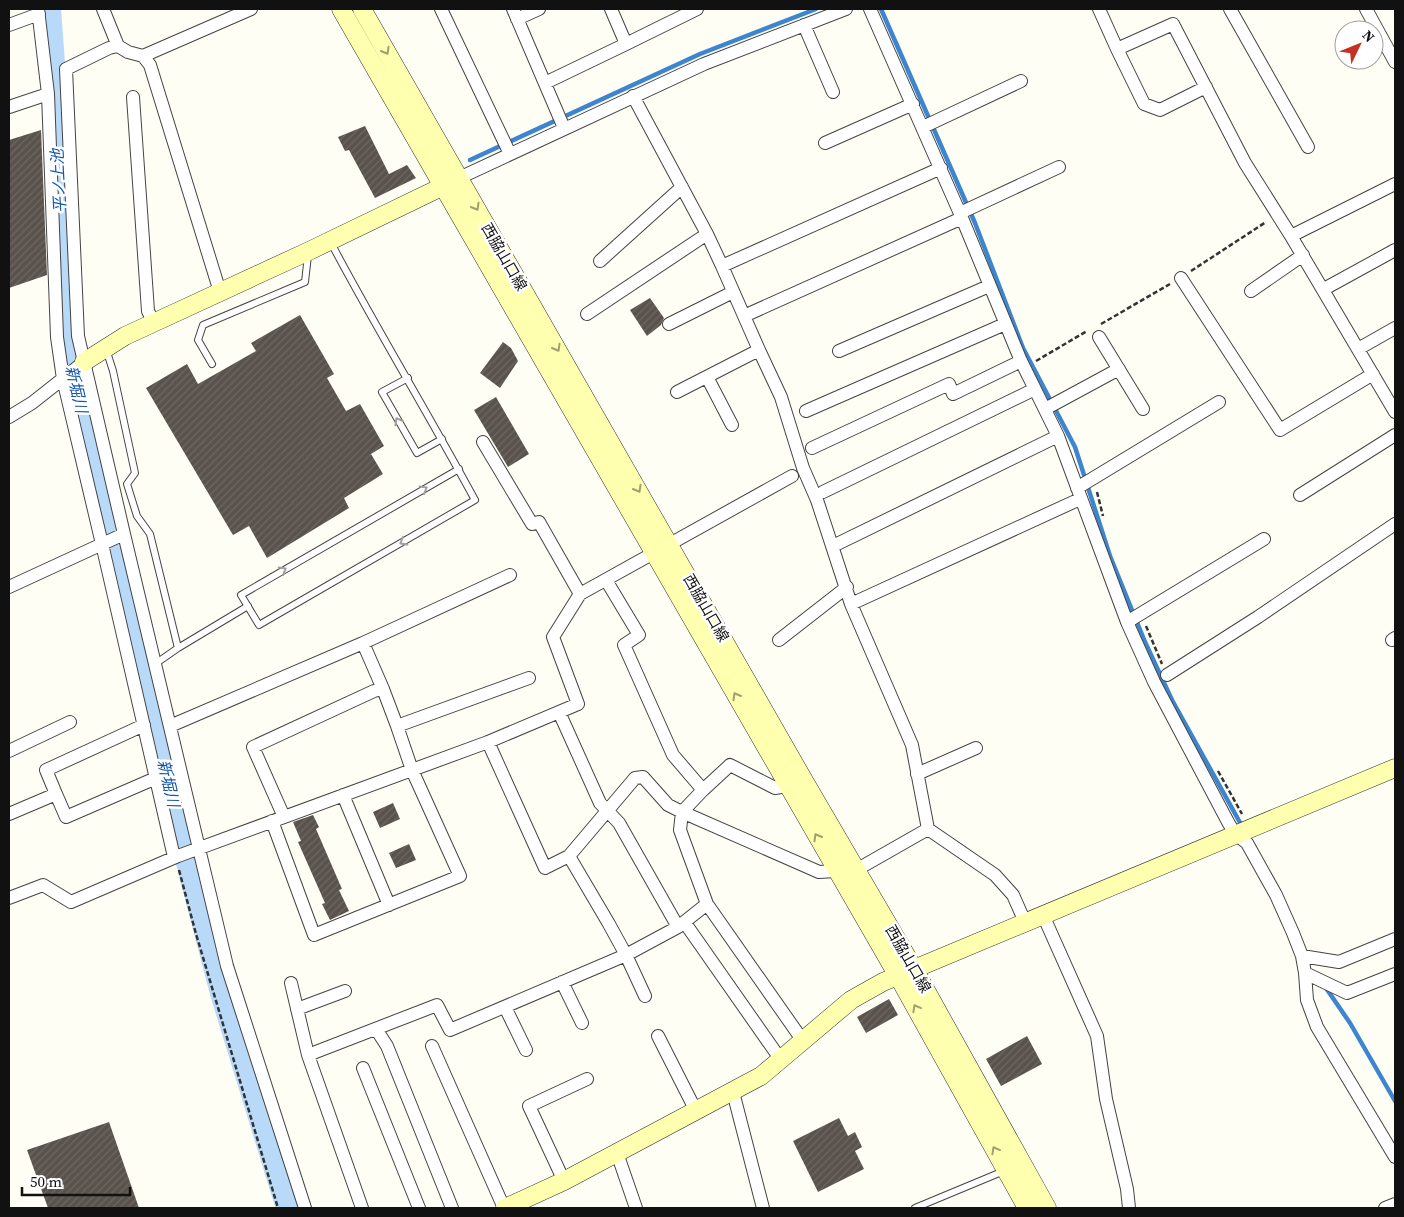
<svg xmlns="http://www.w3.org/2000/svg" width="1404" height="1217" font-family="'Source Serif 4','Noto Sans JP',serif">
  <style>
    .lines { fill: none; stroke-linecap: round; stroke-linejoin: round }
    .stream { stroke: #3e85d0; stroke-width: 4.5 }
    .river { stroke: #b8d9f7; stroke-width: 26 }
    .building { fill: url(#building-hatch) }
    .lane-casing { stroke: #444; stroke-width: 8 }
    .street-casing { stroke: #444; stroke-width: 14 }
    .secondary-casing { stroke: #333; stroke-width: 19 }
    .path { stroke: #333; stroke-width: 2.5; stroke-dasharray: 5 2.5; stroke-linecap: butt }
    .lane { stroke: #fff; stroke-width: 6 }
    .street { stroke: #fff; stroke-width: 12 }
    .secondary { stroke: #ffffb0; stroke-width: 18 }
    .oneway { stroke: #a0a070 }
    .oneway2 { stroke: #a0a0a0 }
    .labels { text-anchor: middle; stroke-width: 5; stroke-linejoin: round; paint-order: stroke }
    .street-label { font-size: 15px; fill: #111; stroke: #fff }
    .water-label { font-size: 16px; font-style: italic; fill: #1657a7; stroke: #fff }
  </style>
  <defs>
    <pattern id="building-hatch" width="6" height="6" patternUnits="userSpaceOnUse" patternTransform="scale(1.25)"><rect width="6" height="6" fill="#5a534d"/><path d="M-1 1l2-2M0 6l6-6M5 7l2-2" fill="none" stroke="#6d6762"/></pattern>
  </defs>
  <rect width="100%" height="100%" fill="#fffef5"/>
  <g class="lines">
    <path class="stream" d="M881,9L975,223L1023,348L1075,447L1110,556L1145,642L1172,700L1243,828
      M470,160L700,54L816,9
      M68,353L76,347
      M1326,988L1350,1023L1395,1101"/>
    <path class="river" d="M48,9L57,131L68,353L176,813L223,993L289,1208"/>
  </g>
  <path class="building" d="M365,126L389,174L407,165L416,178L375,198L349,150L345,151L338,137Z
    M41,130L47,275L9,288V140Z
    M650,298L664,318L661,325L647,336L630,310Z
    M300,315L334,374L327,378L346,411L360,404L384,446L371,454L383,474L344,498L349,508L267,558L249,526L233,535L146,388L187,364L198,384L256,351L251,343Z
    M503,342L511,348L518,361L500,388L480,373Z
    M496,397L529,454L508,467L474,410Z
    M393,803L400,819L380,828L373,812Z
    M313,815L319,827L316,829L342,889L339,890L349,911L330,920L322,904L325,903L298,842L301,841L293,822Z
    M409,844L416,860L396,868L389,853Z
    M889,999L898,1015L866,1033L857,1017Z
    M1027,1036L1042,1064L1001,1086L986,1059Z
    M839,1118L848,1136L855,1132L862,1147L855,1151L864,1169L818,1192L793,1141Z
    M109,1122L139,1208H48L27,1150Z"/>
  <g class="lines">
    <defs>
      <path id="lane" d="M330,241C376,328 428,413 475,500L259,625L241,595L459,469
        M106,349L113,371L135,473L127,484L137,516L150,534L178,648L155,664
        M212,364L198,340L203,325L305,282L308,255
        M408,378L382,392L417,453L442,439
        M178,648L248,606
        M915,1208L1004,1171"/>
      <path id="street" d="M38,9L48,94L57,337L63,379L102,544L174,857
        M103,9L118,46L128,52L143,56L150,65L220,292
        M441,9L510,154
        M513,9L564,128
        M611,9L626,44L697,9
        M870,9L962,218L1021,361L1058,436L1127,622L1154,682L1228,822L1235,834L1247,843L1276,895L1293,933L1302,956L1305,973L1307,1000L1317,1027L1395,1157
        M1099,9L1117,49L1173,24L1245,163L1291,236L1395,412
        M1230,9L1308,147
        M1366,9L1395,62
        M517,19L539,9
        M9,25L39,14
        M804,25L833,92
        M118,46L109,48L66,69L78,336L124,534L227,966L305,1208
        M1117,49L1144,104L1160,110L1206,87
        M143,56L251,9
        M545,83L626,44
        M133,97L148,311L154,323
        M9,107L48,94
        M923,127L1021,81
        M825,143L913,104
        M459,178L704,64L846,9
        M960,213L1059,167
        M707,234L722,266L941,168
        M1291,236L1395,184
        M600,261L682,187
        M1181,278L1280,430L1373,374
        M1324,289L1395,250
        M1251,291L1303,255
        M587,314L707,234L633,96
        M744,316L962,218
        M669,324L733,292
        M1099,337L1143,409
        M1358,349L1395,328
        M759,350L781,397L803,468L817,500L851,604L912,745L928,829
        M839,351L989,286
        M707,377L732,425
        M677,392L759,350L722,266
        M1045,409L1119,369
        M806,411L1005,324
        M9,417L32,403L84,362
        M483,442L532,524L539,522L580,594
        M812,448L949,384L953,394L1021,361
        M1077,488L1219,402
        M823,492L1035,389
        M1300,495L1395,435
        M833,546L1058,436
        M606,580L639,635L624,645L673,755L703,790L730,765L775,788L787,786L795,782
        M9,587L124,534
        M851,604L1080,499
        M1127,622L1264,539
        M779,640L847,587
        M1392,640L1395,638
        M363,643L510,575
        M1167,675L1258,617L1395,524
        M559,712L600,803L619,823L678,927
        M170,726L363,643L383,689
        M488,742L545,868L569,856L635,778L643,777L668,805L682,812L680,830L707,904L803,1041
        M9,751L70,722
        M917,774L976,748
        M703,790L682,812L819,872L836,871
        M56,794L66,817L156,778
        M343,795L389,905
        M9,814L56,794L46,770L144,725
        M284,817L253,747L374,691L383,689L397,726L529,678
        M272,821L314,935L460,876L412,770L397,726
        M569,856L609,924L626,955L678,927L707,904
        M856,870L928,829L995,875L1013,895L1025,922
        M9,898L43,885L71,902L178,856L488,742L578,704L553,637L580,594L792,476
        M1043,915L1097,1036L1106,1099L1127,1189L1129,1208
        M685,923L781,1060
        M1302,956L1339,962L1395,939
        M1305,973L1347,993L1395,974
        M562,982L582,1023
        M291,983L308,1055
        M505,1007L526,1050
        M297,1009L345,991
        M376,1029L387,1046L452,1208
        M658,1036L696,1111
        M432,1046L504,1208
        M363,1068L419,1208
        M733,1092L763,1208
        M617,1153L636,1208
        M564,1181L529,1106L587,1079
        M362,1208L308,1055L437,1005L450,1030L626,955L645,996
        M1385,1208L1395,1204"/>
      <path id="secondary" d="M341,9L898,976L1027,1208
        M362,9L803,779L914,969L1047,1208
        M84,362L125,336L309,251L454,181
        M505,1208L564,1181L761,1076L851,1000L883,982L1395,768"/>
    </defs>
    <use href="#lane" class="lane-casing"/>
    <use href="#street" class="street-casing"/>
    <use href="#secondary" class="secondary-casing"/>
    <path class="path" d="M1191,271L1266,222
      M1101,324L1170,284
      M1036,361L1087,331
      M1097,492L1103,516
      M1146,626L1162,664
      M1218,771L1242,814
      M179,870L196,934L278,1208"/>
    <use href="#lane" class="lane"/>
    <use href="#street" class="street"/>
    <use href="#secondary" class="secondary"/>
  </g>
  <defs><path id="oneway-chevron" d="M-2-3.5L2.5 0L-2 3.5" fill="none" stroke-width="1.6" stroke-linecap="round" stroke-linejoin="round" transform="scale(1.25)"/></defs>
  <g class="oneway">
    <use href="#oneway-chevron" transform="translate(386 51) rotate(60)"/>
    <use href="#oneway-chevron" transform="translate(476 207) rotate(60)"/>
    <use href="#oneway-chevron" transform="translate(557 348) rotate(60)"/>
    <use href="#oneway-chevron" transform="translate(638 489) rotate(60)"/>
    <use href="#oneway-chevron" transform="translate(736 696) rotate(-120)"/>
    <use href="#oneway-chevron" transform="translate(817 837) rotate(-120)"/>
    <use href="#oneway-chevron" transform="translate(916 1008) rotate(-119)"/>
    <use href="#oneway-chevron" transform="translate(995 1150) rotate(-119)"/>
  </g>
  <g class="oneway2">
    <use href="#oneway-chevron" transform="translate(398 421) rotate(-119)"/>
    <use href="#oneway-chevron" transform="translate(424 489) rotate(-30)"/>
    <use href="#oneway-chevron" transform="translate(403 542) rotate(150)"/>
    <use href="#oneway-chevron" transform="translate(283 570) rotate(-30)"/>
  </g>
  <g class="labels">
    <g class="street-label">
      <text transform="translate(504 257) rotate(60)" y="5">西脇山口線</text>
      <text transform="translate(706 608) rotate(60)" y="5">西脇山口線</text>
      <text transform="translate(908 959) rotate(60)" y="5">西脇山口線</text>
    </g>
    <g class="water-label">
      <text transform="translate(58 181) rotate(-93)" y="6">平ノ上池</text>
      <text transform="translate(77 389) rotate(77)" y="6">新堀川</text>
      <text transform="translate(169 783) rotate(77)" y="6">新堀川</text>
    </g>
  </g>
  <rect width="1404" height="1217" fill="none" stroke="#111111" stroke-width="20"/>
  <g transform="translate(1359 45) rotate(47)"><circle r="24" fill="#ffffff" stroke="#a0a0a0"/>
  <path d="M0-4L9 19L0 12L-9 19Z" fill="#c53025"/>
  <text y="-8" font-size="14" font-weight="bold" text-anchor="middle" fill="#111111">N</text>
  </g>
  <path d="M22 1187v8h108v-8" fill="none" stroke="#111111" stroke-width="2.5"/>
  <text x="30" y="1187" font-size="15" fill="#111111" stroke="#ffffff" stroke-width="4" paint-order="stroke">50 m</text>
</svg>
